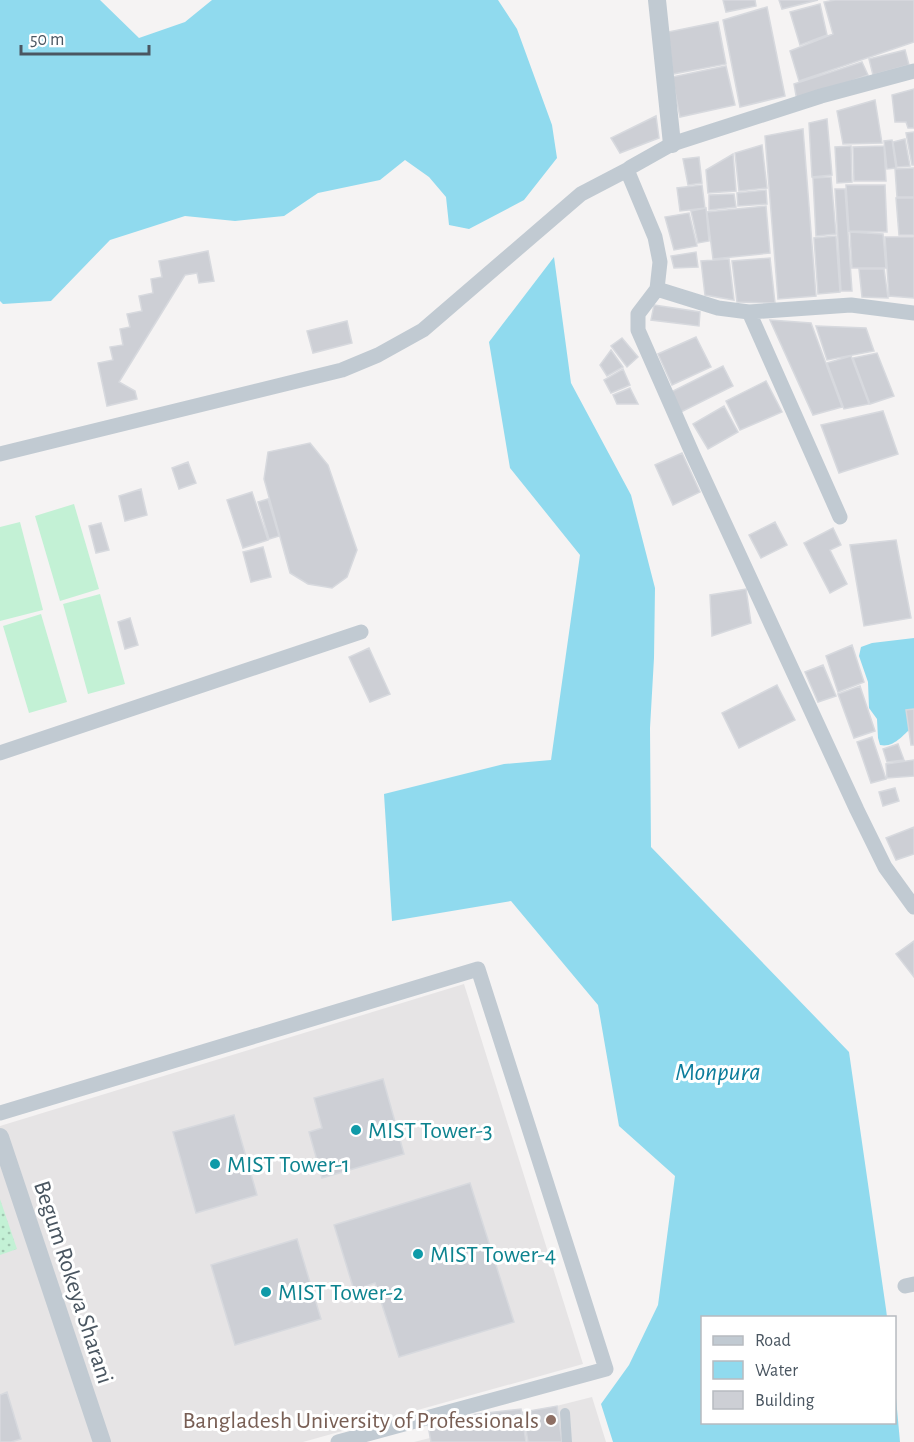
<svg xmlns="http://www.w3.org/2000/svg" width="914" height="1442" font-family="'Alegreya Sans',sans-serif">
  <style>
    .education { fill: #e6e4e5 }
    .park { fill: url(#park-dots) }
    .pitch { fill: #c3f1d5 }
    .water { fill: #90daee }
    .building { fill: #cdcfd5; stroke: #d7d9de; stroke-width: 1.5 }
    .lines { fill: none; stroke-linecap: round; stroke-linejoin: round }
    .pedestrian { stroke: #c1cad2; stroke-width: 10 }
    .minor { stroke: #c1cad2; stroke-width: 15 }
    .tertiary { stroke: #c1cad2; stroke-width: 18 }
    .culture-dot { fill: #0f9aa8; stroke: #fff; stroke-width: 2 }
    .education-dot { fill: #8d6e63; stroke: #fff; stroke-width: 2 }
    .labels { text-anchor: middle; stroke-width: 6; stroke-linejoin: round; paint-order: stroke }
    .culture-label { font-size: 24px; fill: #0d838f; stroke: #fff; text-anchor: start }
    .street-label { font-size: 24px; fill: #4a5661; stroke: #fff }
    .education-label { font-size: 24px; fill: #785e54; stroke: #fff; text-anchor: end }
    .water-label { font-size: 26px; font-style: italic; fill: #0c7c9b; stroke: #fff }
  </style>
  <defs>
    <pattern id="park-dots" width="8" height="8" patternUnits="userSpaceOnUse" patternTransform="scale(1.5)"><rect width="8" height="8" fill="#c3f1d5"/><path d="M2 2h.1M6 6h.1" fill="none" stroke="#a0c6b0" stroke-width="1.8" stroke-linecap="round"/></pattern>
  </defs>
  <rect width="100%" height="100%" fill="#f5f3f3"/>
  <path class="education" d="M464,984L583,1364L303,1442H0V1126Z
    M592,1397L606,1442H414Z"/>
  <path class="park" d="M0,1199L17,1249L0,1255Z"/>
  <path class="pitch" d="M74,504L99,589L60,601L35,516Z
    M20,522L43,610L0,621V527Z
    M100,594L125,684L88,694L63,604Z
    M41,614L67,702L29,713L3,626Z"/>
  <path class="water" d="M0,0H100L139,38L185,22L212,0H498L517,29L552,125L557,158L524,200L469,229L449,225L446,197L429,177L405,160L380,180L318,193L284,216L235,221L185,216L110,240L51,301L3,304L0,301Z
    M554,257L571,383L631,495L655,588L654,658L650,728L651,847L849,1052L886,1309L887,1317L702,1318V1422H894L895,1387L900,1442H613L601,1404L629,1365L658,1305L675,1176L619,1126L598,1005L511,901L392,921L384,794L504,764L551,760L580,555L510,468L489,342Z
    M914,638V726C903,734 895,748 880,745L878,738L877,719L869,708L868,682L859,656L861,647L872,643Z"/>
  <path class="building" d="M723,0H755L756,6L726,12Z
    M779,0H818L782,9Z
    M835,0H914V42L799,81L790,51L833,34L824,2Z
    M820,4L827,35L800,45L790,12Z
    M767,7L785,96L740,107L723,20Z
    M718,22L726,64L673,74L668,32Z
    M905,50L909,65L873,75L869,59Z
    M862,62L868,75L797,101L794,84Z
    M726,66L735,105L680,117L672,77Z
    M914,89V128H908L906,122H895L892,95Z
    M875,100L882,143L843,144L837,111Z
    M656,116L659,138L620,153L611,138Z
    M827,119L832,175L812,177L809,123Z
    M803,129L816,296L778,299L765,136Z
    M914,132V165H912L906,133Z
    M905,139L910,166L897,167L893,142Z
    M892,140L896,168L887,169L884,141Z
    M762,145L767,188L739,191L735,153Z
    M851,146L852,182L837,183L835,147Z
    M884,146L886,181H854L853,147Z
    M733,154L736,191L708,193L706,170Z
    M699,157L702,183L688,185L683,159Z
    M914,168V197H897L895,169Z
    M831,177L836,234L816,236L813,178Z
    M702,185L705,208L680,211L677,188Z
    M846,185H885L887,232L849,231Z
    M835,189H845L852,291H841Z
    M766,190L767,204L738,206L737,193Z
    M734,194L736,207L709,210V195Z
    M896,198H914V235H899Z
    M766,206L770,253L713,259L707,212Z
    M706,208L709,241L698,243L691,211Z
    M689,213L697,246L674,250L665,217Z
    M850,232L883,234L886,268H852Z
    M836,236L840,292L818,294L814,238Z
    M885,237H914V298L889,296Z
    M208,251L214,281L199,283L197,273L185,275L119,382L135,391L137,399L107,406L98,363L113,360L110,347L123,345L120,329L130,327L127,314L142,311L139,296L153,293L151,279L162,277L159,261Z
    M696,252L698,267L674,268L671,256Z
    M770,258L775,303L737,302L732,261Z
    M729,259L734,300L705,295L701,261Z
    M859,269H884L888,298L862,297Z
    M654,305L700,312L699,326L651,320Z
    M770,320L811,323L842,407L813,415Z
    M347,321L352,343L313,353L307,331Z
    M816,326L866,328L874,351L827,360Z
    M696,337L711,367L672,385L658,354Z
    M622,338L638,357L627,367L611,346Z
    M611,350L623,367L607,376L600,365Z
    M877,353L894,396L870,404L853,358Z
    M851,356L869,404L844,409L827,363Z
    M723,366L733,386L681,412L671,392Z
    M623,369L630,385L611,393L604,380Z
    M766,381L782,412L740,430L726,401Z
    M630,388L638,404H617L613,395Z
    M724,406L738,432L708,449L693,424Z
    M883,411L898,454L839,473L821,425Z
    M310,443L328,465L357,550L347,577L332,588L308,584L290,573L264,479L268,452Z
    M682,453L700,492L673,505L655,465Z
    M188,462L196,483L179,489L172,468Z
    M141,489L147,515L125,521L119,496Z
    M252,492L268,540L243,548L227,500Z
    M268,499L279,536L269,539L258,502Z
    M775,522L787,545L761,558L749,535Z
    M101,523L109,550L96,553L89,526Z
    M833,528L841,545L830,550L847,584L830,593L804,543Z
    M896,540L911,618L864,626L850,545Z
    M263,547L271,577L251,582L243,552Z
    M746,589L751,623L712,636L710,595Z
    M130,618L138,645L125,649L118,622Z
    M852,645L864,682L838,692L826,656Z
    M369,648L390,694L370,702L349,657Z
    M823,665L836,696L818,702L805,672Z
    M777,685L795,720L739,748L722,713Z
    M860,686L875,731L854,738L838,694Z
    M914,709V745H911L906,710Z
    M872,737L886,779L871,783L857,742Z
    M898,744L904,760L887,762L883,749Z
    M914,760V776L887,778L886,764Z
    M895,788L899,801L883,806L879,792Z
    M914,827V854L896,860L886,838Z
    M914,941V977L896,954Z
    M383,1079L404,1154L322,1178L309,1132L322,1128L314,1098Z
    M234,1115L257,1195L196,1213L173,1132Z
    M470,1183L514,1322L399,1357L375,1283L354,1290L334,1225Z
    M297,1239L321,1319L235,1345L211,1265Z
    M7,1392L21,1439L11,1442H0V1395Z
    M557,1406L562,1442H528L523,1412Z
    M521,1409L526,1442H431L427,1420Z"/>
  <g class="lines">
    <path class="pedestrian" d="M565,1413L567,1442"/>
    <path class="minor" d="M627,170L655,237L660,262L657,289L638,314V330L693,455L857,810L885,867L914,907
      M657,289L718,308L749,312L851,305L914,313
      M749,312L840,517
      M0,454L342,370L378,355L423,330L581,194L627,170L631,167L672,144L821,96L914,71
      M0,753L361,632
      M0,1113L478,969L606,1369L338,1442
      M905,1286L914,1284"/>
    <path class="tertiary" d="M657,0L672,144
      M0,1137L102,1442"/>
  </g>
  <g class="culture-dot">
    <circle cx="356" cy="1130" r="6"/>
    <circle cx="215" cy="1164" r="6"/>
    <circle cx="418" cy="1254" r="6"/>
    <circle cx="266" cy="1292" r="6"/>
  </g>
  <circle class="education-dot" cx="551" cy="1420" r="6"/>
  <g class="labels">
    <g class="culture-label">
      <text x="368" y="1138">MIST Tower-3</text>
      <text x="227" y="1172">MIST Tower-1</text>
      <text x="430" y="1262">MIST Tower-4</text>
      <text x="278" y="1300">MIST Tower-2</text>
    </g>
    <g class="street-label">
      <text transform="translate(74 1282) rotate(72)" y="8">Begum Rokeya Sharani</text>
    </g>
    <g class="education-label">
      <text x="539" y="1428">Bangladesh University of Professionals</text>
    </g>
    <g class="water-label">
      <text x="718" y="1080">Monpura</text>
    </g>
  </g>
  <rect x="701" y="1316" width="195" height="108" fill="#ffffff" stroke="#b7bbc0" stroke-width="1.5"/>
  <rect x="713" y="1336" width="30" height="9" fill="#c1cad2" stroke="#b7bbc0" stroke-width="1.5"/>
  <text x="755" y="1346" font-size="18" fill="#4a5661">Road</text>
  <rect x="713" y="1361" width="30" height="18" fill="#90daee" stroke="#b7bbc0" stroke-width="1.5"/>
  <text x="755" y="1376" font-size="18" fill="#4a5661">Water</text>
  <rect x="713" y="1391" width="30" height="18" fill="#cdcfd5" stroke="#b7bbc0" stroke-width="1.5"/>
  <text x="755" y="1406" font-size="18" fill="#4a5661">Building</text>
  <path d="M21 45v9h128v-9" fill="none" stroke="#4a5661" stroke-width="3"/>
  <text x="30" y="45" font-size="18" fill="#4a5661" stroke="#ffffff" stroke-width="4.5" paint-order="stroke">50 m</text>
</svg>
